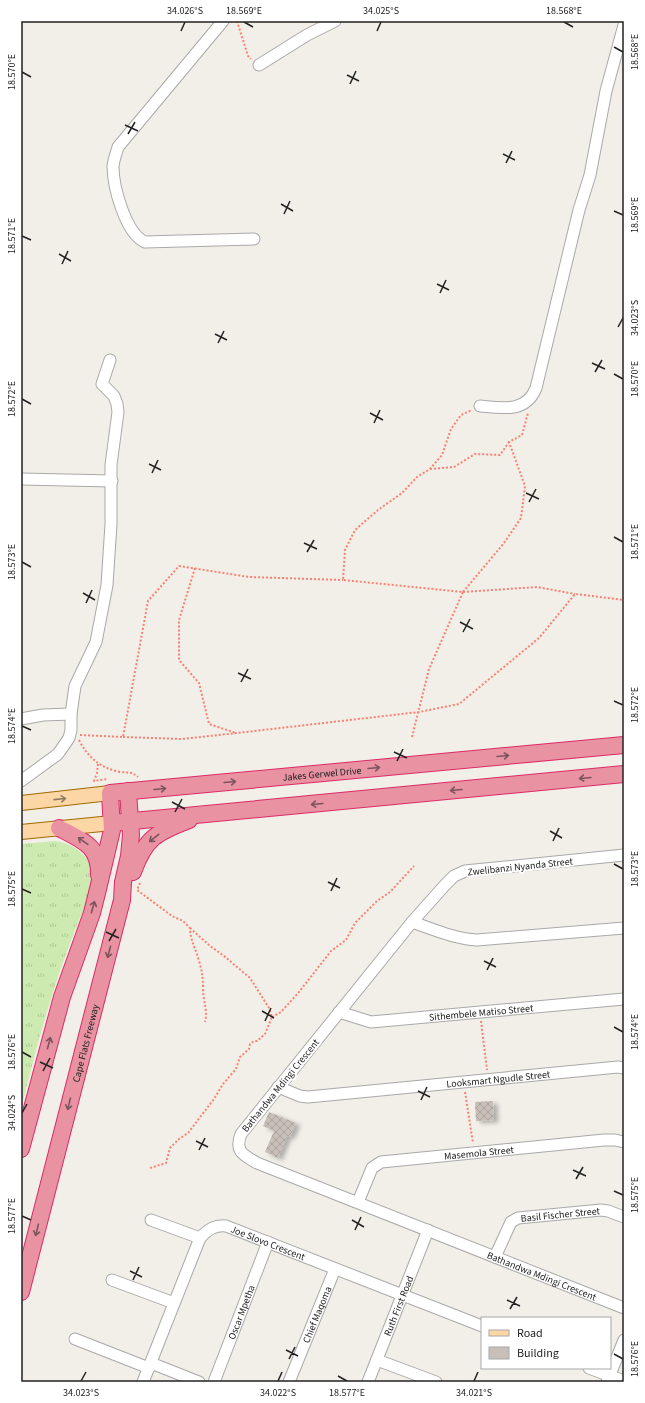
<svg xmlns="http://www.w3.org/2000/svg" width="645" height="1403" font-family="'Source Sans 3',sans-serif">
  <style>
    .grass { fill: url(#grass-tufts) }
    .building { fill: url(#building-cross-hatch); filter: url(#shadow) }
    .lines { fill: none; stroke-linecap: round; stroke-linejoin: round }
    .minor-casing { stroke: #a9a9a9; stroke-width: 13 }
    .major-casing { stroke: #a06b00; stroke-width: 16 }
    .highway-casing { stroke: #dc2a67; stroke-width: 18 }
    .path { stroke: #fa8072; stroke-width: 2; stroke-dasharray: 2 2; stroke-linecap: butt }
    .minor { stroke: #fff; stroke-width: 11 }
    .major { stroke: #fcd6a4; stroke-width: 14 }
    .highway { stroke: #e892a2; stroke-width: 16 }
    .oneway { stroke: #7b545c }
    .oneway2 { stroke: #8f7c63 }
    .ticks { fill: none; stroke: #222; stroke-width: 1.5 }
    .labels { text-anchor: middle; stroke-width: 4; stroke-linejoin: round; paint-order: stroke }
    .street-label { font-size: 10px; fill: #222; stroke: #fff }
    .neatline { fill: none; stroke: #222; stroke-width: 1.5 }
    .ticks-label { font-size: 10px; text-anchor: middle; fill: #222 }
  </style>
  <defs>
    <pattern id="grass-tufts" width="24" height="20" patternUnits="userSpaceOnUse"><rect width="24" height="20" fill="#cdebb0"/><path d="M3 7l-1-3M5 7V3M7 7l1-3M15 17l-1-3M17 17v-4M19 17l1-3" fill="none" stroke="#b0c997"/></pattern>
    <pattern id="building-cross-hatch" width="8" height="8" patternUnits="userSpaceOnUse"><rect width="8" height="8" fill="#c7bfb8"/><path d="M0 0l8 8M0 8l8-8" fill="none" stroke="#aba49e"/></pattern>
    <filter id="shadow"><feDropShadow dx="4.5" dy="2.5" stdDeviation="2" flood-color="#0004"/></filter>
  </defs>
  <rect width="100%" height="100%" fill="#f2efe9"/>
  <path class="grass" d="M55,841C75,844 93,857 93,879C93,895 83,910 77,925C72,939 66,953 61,968C45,1014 33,1061 21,1109V844Z"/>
  <path class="building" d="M493,1101L494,1120L476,1121L475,1102Z
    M269,1112L296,1123L290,1137L287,1136L278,1158L265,1152L274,1131L263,1126Z"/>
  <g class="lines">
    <defs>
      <g id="minor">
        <path d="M223,21L118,147C116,154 114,159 113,166C113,186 125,233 145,242L254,239"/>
        <path d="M259,65L307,35L335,21"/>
        <path d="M480,406C503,408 526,413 536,388L579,210L590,175L606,91L624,25"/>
        <path d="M21,479L112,481"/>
        <path d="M21,719L43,715L71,714"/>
        <path d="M21,781L58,754L69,738L71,730V714L75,686L96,642L107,585L111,524V465L118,412L117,404L114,396L102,384L110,360"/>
        <path id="s1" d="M624,855L465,871L454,876L445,885L412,922L241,1134C234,1152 244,1155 257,1163L624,1308"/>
        <path d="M412,922C433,929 455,939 477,940L624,928"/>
        <path id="s2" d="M339,1012L371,1022L624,999"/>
        <path id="s3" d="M278,1087L300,1096L308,1097L618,1067L624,1068"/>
        <path id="s4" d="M358,1202L372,1168L381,1162L604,1140H615L624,1142"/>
        <path d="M151,1220L200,1238"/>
        <path id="s5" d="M495,1257L511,1222L518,1218L601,1210L608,1211L624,1217"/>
        <path d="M112,1280L174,1303"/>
        <path d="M75,1339L149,1368"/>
        <path d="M377,1360L436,1382"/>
        <path d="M151,1363L199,1382"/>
        <path d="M589,1368L624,1381"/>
        <path id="s6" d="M143,1382L200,1238C208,1229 215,1225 226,1226L482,1326"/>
        <path id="s7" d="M214,1382L268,1242"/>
        <path id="s8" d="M289,1382L335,1269"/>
        <path id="s9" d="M368,1382L428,1230"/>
        <path d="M607,1382L624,1340"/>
      </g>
      <path id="major" d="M21,803L110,793
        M21,832L112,823"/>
      <g id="highway">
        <path d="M112,823L624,774"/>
        <path d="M59,828C82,840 100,846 99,875"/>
        <path d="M133,872C145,838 157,832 189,820"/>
        <path id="s10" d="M21,1149L62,997L92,913L98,889L112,830L110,793L624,745"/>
        <path id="s11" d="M21,1292L122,900L123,882L129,856L131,835L128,791"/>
      </g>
    </defs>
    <use href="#minor" class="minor-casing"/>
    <use href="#major" class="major-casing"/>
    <use href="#highway" class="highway-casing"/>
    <path class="path" d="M237,21L248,56L251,59
      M430,469L454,467L475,454L500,455L509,442
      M195,568L179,620V660L199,683L209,724L236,733
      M463,592L504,543L521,518L525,486L509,442L522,435L528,413
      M463,592L537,587L575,594
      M80,735L123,737L148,601L179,566L249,577L343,580
      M123,737L182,739L237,733L419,712L459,704L539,638L575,594L624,600
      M412,737L429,669L463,592L343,580L345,550L355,530L378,510L402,493L417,477L430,469L442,455L451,429L461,415L472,410
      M79,740C88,758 101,768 120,772C128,773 131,771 138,777
      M98,764L97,773L94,781L107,779
      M140,883L137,890L172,916L183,921L190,928C190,940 196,949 199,961C202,971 203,978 203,988C203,1001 208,1010 205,1022
      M272,1017L281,1012L299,992L331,951L346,940L355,923L377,901L390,892L414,866
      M481,1021L487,1070
      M465,1092L473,1143
      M150,1168L166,1163L170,1148L179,1139L188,1133L214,1099L223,1084L236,1069L240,1057L249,1049L250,1044L254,1041H257L265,1034L272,1017L269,1008L250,978L224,956L210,946L190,928"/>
    <use href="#minor" class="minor"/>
    <use href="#major" class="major"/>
    <use href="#highway" class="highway"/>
  </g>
  <defs><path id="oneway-shaft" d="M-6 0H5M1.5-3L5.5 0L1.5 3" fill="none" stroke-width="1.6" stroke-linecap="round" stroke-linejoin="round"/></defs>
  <g class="oneway">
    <use href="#oneway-shaft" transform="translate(503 756) rotate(-5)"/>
    <use href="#oneway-shaft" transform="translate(374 768) rotate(-5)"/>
    <use href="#oneway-shaft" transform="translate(585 778) rotate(175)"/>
    <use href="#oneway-shaft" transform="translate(230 782) rotate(-5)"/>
    <use href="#oneway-shaft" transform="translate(160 789) rotate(-5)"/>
    <use href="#oneway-shaft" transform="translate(456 790) rotate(175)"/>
    <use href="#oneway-shaft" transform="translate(317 804) rotate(175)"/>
    <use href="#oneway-shaft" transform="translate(154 838) rotate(142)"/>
    <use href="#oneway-shaft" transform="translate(83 841) rotate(-145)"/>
    <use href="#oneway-shaft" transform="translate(93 907) rotate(-74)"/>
    <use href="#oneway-shaft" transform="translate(109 952) rotate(105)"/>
    <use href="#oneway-shaft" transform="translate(49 1043) rotate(-75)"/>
    <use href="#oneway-shaft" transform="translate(69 1104) rotate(104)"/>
    <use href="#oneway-shaft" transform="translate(37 1230) rotate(104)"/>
  </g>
  <use class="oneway2" href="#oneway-shaft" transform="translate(60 799) rotate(-6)"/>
  <path class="ticks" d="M244,22L253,27M564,22L573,27M181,31L185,22M377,31L381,22M614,47L623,52M22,72L31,77M347,75L359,81M350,84L356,71M125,125L138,131M128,134L135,122M503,154L515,160M506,163L512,151M281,204L293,211M614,211L623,215M284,214L290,201M22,236L31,240M59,254L71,261M62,264L68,251M437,284L449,290M440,293L446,280M618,327L623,318M215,334L227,340M218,343L224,331M592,363L605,369M595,372L602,360M614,374L623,379M22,399L31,404M370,413L383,420M374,423L380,410M149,464L161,470M152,473L158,460M526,493L539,499M529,502L536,489M614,537L623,542M304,543L317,549M307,552L314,540M22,562L31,567M83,593L95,600M86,603L92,590M460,622L473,629M463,632L470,619M238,673L251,679M241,682L248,669M614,701L623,705M22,726L31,730M394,752L407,758M397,761L403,749M172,802L185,809M175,812L182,799M550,831L562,838M553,841L559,828M614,864L623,869M328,882L340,888M22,889L31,893M331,891L337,878M106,932L119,938M109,941L116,929M484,961L496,967M487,970L493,958M262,1011L274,1018M265,1021L271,1008M614,1027L623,1032M22,1052L31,1057M40,1062L53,1068M43,1071L50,1058M418,1091L430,1097M421,1100L427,1087M22,1113L27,1104M196,1141L208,1147M199,1150L205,1138M573,1170L586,1176M576,1179L583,1167M614,1191L623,1195M22,1216L31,1220M352,1220L364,1227M355,1230L361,1217M130,1271L142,1277M133,1280L139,1267M507,1300L520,1306M510,1309L517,1297M286,1350L298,1356M614,1354L623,1359M289,1359L295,1347M338,1376L347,1381M81,1381L86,1372M278,1381L282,1372M474,1381L478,1372"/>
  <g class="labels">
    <g class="street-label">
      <text dy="4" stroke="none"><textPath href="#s10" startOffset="582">Jakes Gerwel Drive</textPath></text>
      <text transform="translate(520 866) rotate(-6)" y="4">Zwelibanzi Nyanda Street</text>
      <text dy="4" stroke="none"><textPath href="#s2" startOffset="144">Sithembele Matiso Street</textPath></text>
      <text dy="4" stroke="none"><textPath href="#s11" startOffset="257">Cape Flats Freeway</textPath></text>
      <text dy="4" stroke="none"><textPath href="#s3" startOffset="223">Looksmart Ngudle Street</textPath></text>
      <text transform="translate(280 1085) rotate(-51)" y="4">Bathandwa Mdingi Crescent</text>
      <text dy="4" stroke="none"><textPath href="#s4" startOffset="146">Masemola Street</textPath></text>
      <text dy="4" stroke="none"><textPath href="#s5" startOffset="89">Basil Fischer Street</textPath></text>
      <text dy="4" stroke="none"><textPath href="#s6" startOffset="230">Joe Slovo Crescent</textPath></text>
      <text dy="4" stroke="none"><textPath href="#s1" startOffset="851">Bathandwa Mdingi Crescent</textPath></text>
      <text dy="4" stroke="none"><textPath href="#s9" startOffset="82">Ruth First Road</textPath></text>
      <text dy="4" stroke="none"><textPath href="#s7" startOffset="75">Oscar Mpetha</textPath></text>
      <text dy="4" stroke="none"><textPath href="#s8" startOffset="73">Chief Maqoma</textPath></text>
    </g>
  </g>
  <rect width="645" height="1403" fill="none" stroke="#ffffff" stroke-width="44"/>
  <rect x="481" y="1317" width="130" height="52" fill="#ffffff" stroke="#a7a7a7"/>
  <rect x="489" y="1330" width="20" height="6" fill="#fcd6a4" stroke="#a7a7a7"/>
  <text x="517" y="1337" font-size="12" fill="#222222">Road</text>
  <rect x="489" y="1347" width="20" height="12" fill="#c7bfb8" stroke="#a7a7a7"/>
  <text x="517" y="1357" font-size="12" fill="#222222">Building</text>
  <rect x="22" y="22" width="601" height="1359" class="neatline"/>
  <g class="ticks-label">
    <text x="185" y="14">34.026°S</text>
    <text x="244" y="14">18.569°E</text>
    <text x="381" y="14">34.025°S</text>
    <text x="564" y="14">18.568°E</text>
    <text transform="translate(634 52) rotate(-90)" y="4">18.568°E</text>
    <text transform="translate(11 72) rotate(-90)" y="4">18.570°E</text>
    <text transform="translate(634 215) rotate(-90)" y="4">18.569°E</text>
    <text transform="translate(11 236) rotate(-90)" y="4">18.571°E</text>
    <text transform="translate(634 318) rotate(-90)" y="4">34.023°S</text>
    <text transform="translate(634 379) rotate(-90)" y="4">18.570°E</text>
    <text transform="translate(11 399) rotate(-90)" y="4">18.572°E</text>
    <text transform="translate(634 542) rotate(-90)" y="4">18.571°E</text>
    <text transform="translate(11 562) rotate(-90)" y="4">18.573°E</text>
    <text transform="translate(634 705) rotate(-90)" y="4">18.572°E</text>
    <text transform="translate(11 726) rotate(-90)" y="4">18.574°E</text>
    <text transform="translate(634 869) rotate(-90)" y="4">18.573°E</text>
    <text transform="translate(11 889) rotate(-90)" y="4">18.575°E</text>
    <text transform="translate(634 1032) rotate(-90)" y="4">18.574°E</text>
    <text transform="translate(11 1052) rotate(-90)" y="4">18.576°E</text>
    <text transform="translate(11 1113) rotate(-90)" y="4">34.024°S</text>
    <text transform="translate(634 1195) rotate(-90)" y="4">18.575°E</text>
    <text transform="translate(11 1216) rotate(-90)" y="4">18.577°E</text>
    <text transform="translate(634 1359) rotate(-90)" y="4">18.576°E</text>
    <text x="81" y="1396">34.023°S</text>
    <text x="278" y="1396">34.022°S</text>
    <text x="347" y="1396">18.577°E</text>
    <text x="474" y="1396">34.021°S</text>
  </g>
</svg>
